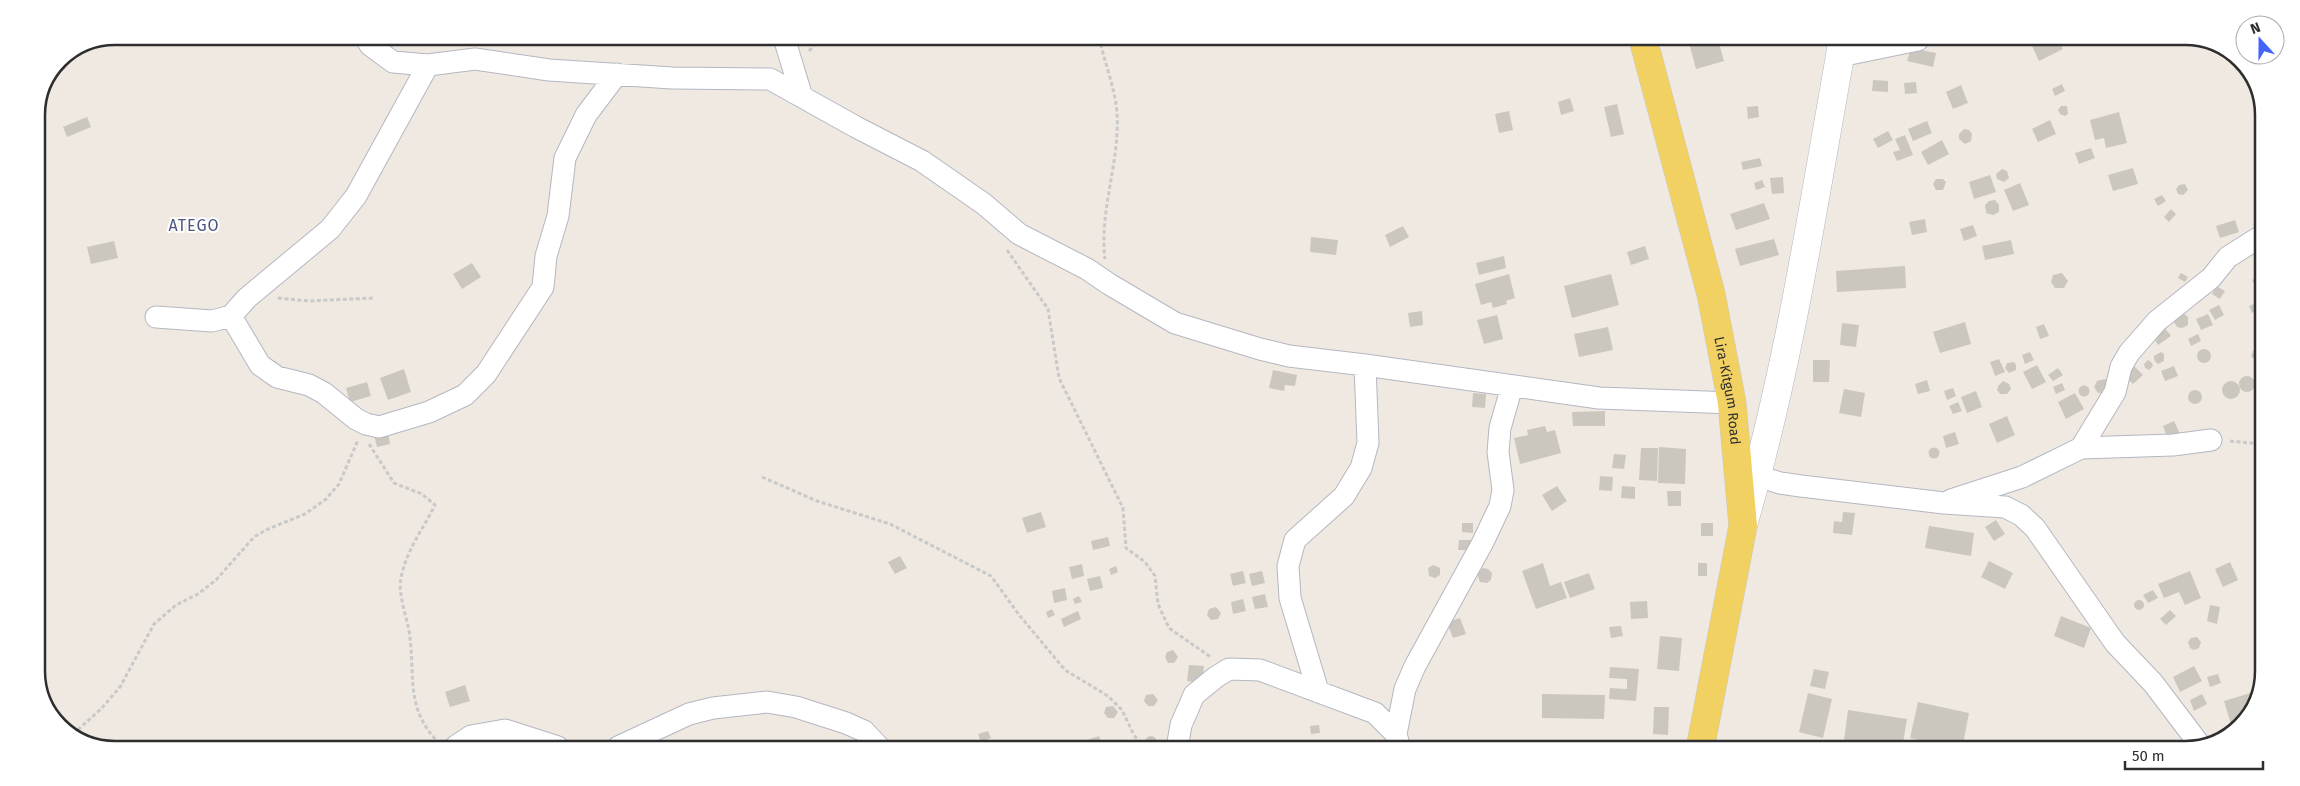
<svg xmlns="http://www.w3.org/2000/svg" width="2300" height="786" font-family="'Fira Sans',sans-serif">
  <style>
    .building { fill: #cbc7bf }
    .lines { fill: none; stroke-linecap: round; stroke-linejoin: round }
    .street-casing { stroke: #b4b7c1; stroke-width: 23 }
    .secondary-casing { stroke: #b4b7c1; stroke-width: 29 }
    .primary-casing { stroke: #c9c9c9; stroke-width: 29 }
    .path { stroke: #c9c9c9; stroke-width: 3; stroke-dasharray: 4 2.5; stroke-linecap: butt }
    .street { stroke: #fff; stroke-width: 21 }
    .secondary { stroke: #fff; stroke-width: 28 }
    .primary { stroke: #f2d163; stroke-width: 28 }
    .labels { text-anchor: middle; stroke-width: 4; stroke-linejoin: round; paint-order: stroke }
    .street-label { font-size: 14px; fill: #2e2e2e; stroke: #fff }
    .quarter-label { font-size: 16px; letter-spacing: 1px; fill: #4d5680; stroke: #fff }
    .rim { fill: none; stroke: #2e2e2e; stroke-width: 2.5 }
  </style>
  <rect width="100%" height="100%" fill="#efe9e1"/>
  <path class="building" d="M1688,39H1718L1724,61L1696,69Z
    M2045,40H2059L2063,49L2039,61L2032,46Z
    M1911,48L1936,53L1933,67L1907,61Z
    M1873,80L1888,81V92L1872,91Z
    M1916,82L1917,93L1905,94L1904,83Z
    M2062,84L2065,91L2055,96L2052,89Z
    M1961,85L1968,103L1953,109L1946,92Z
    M1570,98L1574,111L1561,115L1558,102Z
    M1617,104L1624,134L1611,137L1604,107Z
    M1758,106L1759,117L1748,119L1747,107Z
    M2061,106H2067L2068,114L2065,116L2060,114L2058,110Z
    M1509,111L1513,130L1499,133L1495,114Z
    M2119,112L2127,143L2106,148L2104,138L2095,140L2090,120Z
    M87,117L91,127L67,137L63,127Z
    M2050,120L2056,134L2038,142L2032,129Z
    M1927,121L1932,133L1913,141L1908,129Z
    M1964,129L1969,130L1972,134L1971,141L1965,144L1959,139V134Z
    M1888,131L1893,140L1878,148L1873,139Z
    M1905,135L1913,155L1897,161L1893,152L1900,150L1895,139Z
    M1942,140L1949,154L1928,165L1921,152Z
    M2091,148L2095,158L2079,164L2075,153Z
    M1760,158L1762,166L1743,170L1741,162Z
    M2133,168L2138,184L2113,191L2108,175Z
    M2002,169L2007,171L2009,178L2004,182L1997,179L1996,174Z
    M1990,175L1996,192L1974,199L1969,182Z
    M1783,177L1784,193L1772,194L1770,178Z
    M1936,179H1943L1946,182L1943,190H1936L1933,184Z
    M1762,180L1765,187L1756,190L1754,183Z
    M2020,183L2029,205L2013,211L2004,190Z
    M2185,184L2188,190L2183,195L2178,194L2176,189L2179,185Z
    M2162,195L2166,201L2158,206L2154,199Z
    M1995,200L1999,205V212L1993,215L1986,213L1985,205L1989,201Z
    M1764,203L1770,219L1736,230L1730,214Z
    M2171,209L2176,214L2169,222L2164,217Z
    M1925,219L1927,232L1912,235L1909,222Z
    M2235,220L2239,232L2220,238L2216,226Z
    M1973,225L1977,236L1964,241L1960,229Z
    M1403,226L1409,237L1390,247L1385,235Z
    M1311,237L1338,240L1336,255L1310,252Z
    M1774,239L1779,255L1740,266L1735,249Z
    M2011,240L2014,254L1985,260L1982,246Z
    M114,241L118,258L91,264L87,247Z
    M2263,245V258L2260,259L2255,249Z
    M1645,246L1649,259L1631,265L1627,252Z
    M1504,256L1506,268L1479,275L1476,263Z
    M472,263L481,277L462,289L453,274Z
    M1905,266L1906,288L1837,292L1836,271Z
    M2062,273L2068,281L2064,288H2055L2051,282L2053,275Z
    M2181,273L2188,277L2185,282L2178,278Z
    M1509,274L1515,298L1506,301L1507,304L1493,308L1491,302L1481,305L1475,284Z
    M1611,274L1619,305L1572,318L1564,286Z
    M2262,274V285L2257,289L2252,280Z
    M2216,286L2225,291L2220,299L2212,294Z
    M2258,302L2261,309L2252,313L2249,306Z
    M2219,305L2224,315L2215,320L2209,310Z
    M1422,311L1423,325L1410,327L1408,313Z
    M2183,313L2188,317V325L2182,328L2177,327L2174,322L2175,317Z
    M2208,314L2213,325L2201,330L2196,319Z
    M1497,315L1503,339L1484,344L1477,320Z
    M1965,322L1971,344L1940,353L1933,332Z
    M1842,323L1859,325L1856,347L1840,345Z
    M2044,324L2049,336L2040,339L2036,327Z
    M1608,327L1613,350L1579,357L1574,334Z
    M2164,327L2171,336L2158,345L2152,335Z
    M2198,334L2201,341L2191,346L2188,339Z
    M2258,348L2262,349V361L2257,362L2251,356L2253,351Z
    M2197 356a7 7 0 1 1 14 0a7 7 0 1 1-14 0Z
    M2030,352L2034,360L2025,364L2022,355Z
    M2161,352L2164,354V361L2158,364L2154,360V356Z
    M1999,359L2005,372L1995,376L1990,362Z
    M1813,360H1830L1829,382H1813Z
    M2148,360L2152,363L2153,366L2149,370L2145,368L2144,364Z
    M2014,362L2016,365V370L2009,373L2005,368L2007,363Z
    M2132,364L2143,375L2133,384L2122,373Z
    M2037,365L2046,382L2032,389L2023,372Z
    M2174,366L2178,376L2165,381L2161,371Z
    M2058,368L2063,375L2053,381L2048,375Z
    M404,369L411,392L388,400L380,378Z
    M1273,370L1297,375L1295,386L1285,385L1284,391L1269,388Z
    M2239 384a8 8 0 1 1 16 0a8 8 0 1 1-16 0Z
    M2105,379L2109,383L2106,393H2098L2094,387L2097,381Z
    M1927,380L1930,391L1918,394L1915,384Z
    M2003,381L2009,384L2011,389L2007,394H2000L1997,390L1998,386Z
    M2222 390a9 9 0 1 1 18 0a9 9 0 1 1-18 0Z
    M367,382L371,396L350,402L346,388Z
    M2062,383L2065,390L2056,394L2053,387Z
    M2078.5 391a5.5 5.5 0 1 1 11 0a5.5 5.5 0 1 1-11 0Z
    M1953,388L1956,396L1947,400L1944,391Z
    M1844,389L1865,393L1861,417L1839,413Z
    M2188 397a7 7 0 1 1 14 0a7 7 0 1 1-14 0Z
    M1976,391L1982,407L1967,413L1961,397Z
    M1473,393L1486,394L1485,408L1472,407Z
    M2075,393L2084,409L2066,419L2058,402Z
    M1958,402L1962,411L1953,414L1949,406Z
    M1605,411V426H1573L1572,412Z
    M2007,416L2015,435L1997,443L1989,424Z
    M2174,421L2180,434L2168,439L2163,426Z
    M1545,426L1547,432L1555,430L1561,453L1520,464L1514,438L1528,435L1527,430Z
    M388,432L390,444L377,447L374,435Z
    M1955,432L1959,444L1946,448L1943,436Z
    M1659,447L1686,449L1685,484L1658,483Z
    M1928.5 453a5.5 5.5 0 1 1 11 0a5.5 5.5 0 1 1-11 0Z
    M1641,448H1658L1657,481L1639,480Z
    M1614,454L1626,455L1624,469L1612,468Z
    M1600,476L1613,477L1612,491L1599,490Z
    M1557,486L1567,501L1552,511L1542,495Z
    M1622,486L1635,487V499L1621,498Z
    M1667,491H1681V506H1668Z
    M1041,512L1046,527L1027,533L1022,518Z
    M1843,512L1855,513L1852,535L1833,533L1834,521L1842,522Z
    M1996,520L2005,534L1994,541L1985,527Z
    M1462,523H1473V533L1462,532Z
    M1701,523H1713V536H1701Z
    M1929,526L1974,533L1971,556L1925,548Z
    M1108,537L1110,546L1093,550L1091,541Z
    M1459,540H1471V550H1458Z
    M900,556L907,568L895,574L888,562Z
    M1989,561L2013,573L2005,589L1981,577Z
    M2230,562L2238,580L2223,587L2215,569Z
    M1543,563L1550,586L1561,582L1567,598L1536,609L1522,571Z
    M1698,563H1707V576H1698Z
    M1082,564L1084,576L1072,579L1069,567Z
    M1433,565L1440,568V575L1435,578L1429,576L1428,568Z
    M1116,566L1118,572L1111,575L1109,569Z
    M1483,568L1488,569L1492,573L1491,580L1487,583L1480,582L1477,574Z
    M1243,571L1246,583L1233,586L1230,574Z
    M1262,571L1265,583L1252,586L1249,574Z
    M2190,571L2201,598L2185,605L2179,592L2164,598L2158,584Z
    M1589,573L1595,589L1570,598L1564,582Z
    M1100,576L1103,588L1090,591L1087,579Z
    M1065,588L1067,600L1054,603L1052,591Z
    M2153,590L2158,598L2148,603L2143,595Z
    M1265,594L1268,607L1255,609L1252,597Z
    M1079,596L1082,602L1075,604L1073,599Z
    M1243,599L1246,611L1233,614L1231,602Z
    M2134 605a5 5 0 1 1 10 0a5 5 0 1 1-10 0Z
    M1647,601L1648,618L1631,619L1630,602Z
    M2210,605L2220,607L2217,624L2207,621Z
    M1216,607L1221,613L1218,619L1211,620L1207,615L1209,609Z
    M1052,609L1055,615L1048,618L1046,612Z
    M2170,610L2176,616L2166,625L2160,619Z
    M1078,611L1081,619L1064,627L1061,619Z
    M2061,616L2091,628L2084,648L2054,636Z
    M1460,618L1466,634L1453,638L1447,622Z
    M1621,626L1623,636L1611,638L1609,627Z
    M1660,636L1682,638L1679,671L1657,669Z
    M2197,637L2201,642L2199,648L2194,650L2190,648L2188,642L2191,638Z
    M1173,650L1178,657L1174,663H1168L1165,657L1167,652Z
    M1189,665L1204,666L1202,683L1187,681Z
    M2194,666L2202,681L2180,692L2173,677Z
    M1610,667L1639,669L1636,701L1609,699L1610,688L1627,689V679L1609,678Z
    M1814,669L1829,672L1825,689L1810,686Z
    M2218,674L2221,683L2210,687L2207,677Z
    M465,685L470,701L450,707L445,692Z
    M2260,690V696L2233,731L2224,701Z
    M1808,693L1832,699L1823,738L1799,732Z
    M1153,694L1158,700L1154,706H1148L1144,701L1146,695Z
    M1542,694L1605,695L1604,719L1542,718Z
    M2202,694L2207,704L2194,711L2190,700Z
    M1918,702L1969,713L1962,749L1910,738Z
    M1113,706L1118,712L1114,718H1108L1104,713L1106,707Z
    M1654,707H1669L1668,735L1653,734Z
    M1848,710L1907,719L1902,749L1844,741Z
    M1319,725L1320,733L1311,734L1310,726Z
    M988,731L991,738L981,742L978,734Z
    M1145 742a6 6 0 1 1 12 0a6 6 0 1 1-12 0Z
    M1099,736L1103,748H1086L1084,741Z
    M1475,740L1481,741L1484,745V748H1470V746Z
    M1628,744L1633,745L1638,749H1621Z"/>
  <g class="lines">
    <defs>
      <path id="street" d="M365,37L370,45L393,62L428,65L475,59L549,70L672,78L770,79L856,127L922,161L984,204L1019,234L1087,269L1109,284L1175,323L1260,349L1289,356L1365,365L1599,398L1732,403
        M784,38L802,97
        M1840,56L1918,40
        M231,316L260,365L277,377L309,385L324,393L356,419L366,424L379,427L429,412L465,395L486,374L543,287L546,256L558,216L565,158L586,115L617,74
        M156,317L212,321L231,316L247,298L330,229L356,196L428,65
        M2081,448L2115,392L2121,367L2129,353L2157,321L2211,278L2228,257L2263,235
        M1758,476L1780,483L1801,486L1944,503L2005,507L2021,515L2035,528L2115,643L2153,683L2200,745
        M1951,500L2022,477L2081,448L2173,445L2211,440
        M1318,691L1290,598L1288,566L1295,540L1344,496L1361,468L1368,443L1365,365
        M1396,734L1405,689L1415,666L1483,542L1500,506L1503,490L1498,452L1500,428L1512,386
        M456,746L471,736L505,730L558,747
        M618,747L689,714L713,708L767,702L796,707L846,723L864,731L879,747
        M1177,748L1181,725L1194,695L1216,677L1229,669L1260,670L1375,713L1396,734L1399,745"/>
      <path id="secondary" d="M1743,525C1788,372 1812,213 1840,56L1842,40"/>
      <g id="primary">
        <path id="s1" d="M1643,39L1711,294L1732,403L1743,526L1700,749"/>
      </g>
    </defs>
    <use href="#street" class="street-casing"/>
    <use href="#secondary" class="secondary-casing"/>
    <use href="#primary" class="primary-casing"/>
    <path class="path" d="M1099,38C1104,59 1116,93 1117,113C1120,162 1099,211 1105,259
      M809,51L821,38
      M1007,250L1048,309L1059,378L1123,508L1126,548L1145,562L1155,576L1158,604L1169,628L1212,658
      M278,298L308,301L374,298
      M2230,441L2261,444
      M369,444L394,483L422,494L435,505C423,529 406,551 401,578C398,595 406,614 409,631C416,673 404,707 438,742
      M762,477L817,501L890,524L991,576L1020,616L1065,670L1108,696L1122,710L1134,735L1144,748
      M73,734L101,709L120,687L154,624L176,605L198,594L216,580L254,537L268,529L305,514L326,499L339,484L358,440"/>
    <use href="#street" class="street"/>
    <use href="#secondary" class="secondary"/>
    <use href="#primary" class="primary"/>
  </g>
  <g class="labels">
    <g class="street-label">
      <text dy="5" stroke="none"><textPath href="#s1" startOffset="362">Lira-Kitgum Road</textPath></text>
    </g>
    <g class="quarter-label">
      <text x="194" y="231">ATEGO</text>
    </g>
  </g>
  <path d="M0 0H2300V786H0ZM115 45H2185A70 70 0 0 1 2255 115V671A70 70 0 0 1 2185 741H115A70 70 0 0 1 45 671V115A70 70 0 0 1 115 45Z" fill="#fff" fill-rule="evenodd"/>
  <path class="rim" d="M115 45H2185A70 70 0 0 1 2255 115V671A70 70 0 0 1 2185 741H115A70 70 0 0 1 45 671V115A70 70 0 0 1 115 45Z"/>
  <g transform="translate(2260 40) rotate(339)"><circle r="24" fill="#ffffff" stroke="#ababab"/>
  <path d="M0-4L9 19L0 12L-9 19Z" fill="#4264fb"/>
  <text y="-8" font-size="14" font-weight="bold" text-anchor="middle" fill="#2e2e2e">N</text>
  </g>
  <path d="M2125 761v8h138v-8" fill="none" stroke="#2e2e2e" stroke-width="2.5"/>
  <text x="2132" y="761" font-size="15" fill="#2e2e2e" stroke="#ffffff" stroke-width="4" paint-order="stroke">50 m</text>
</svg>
